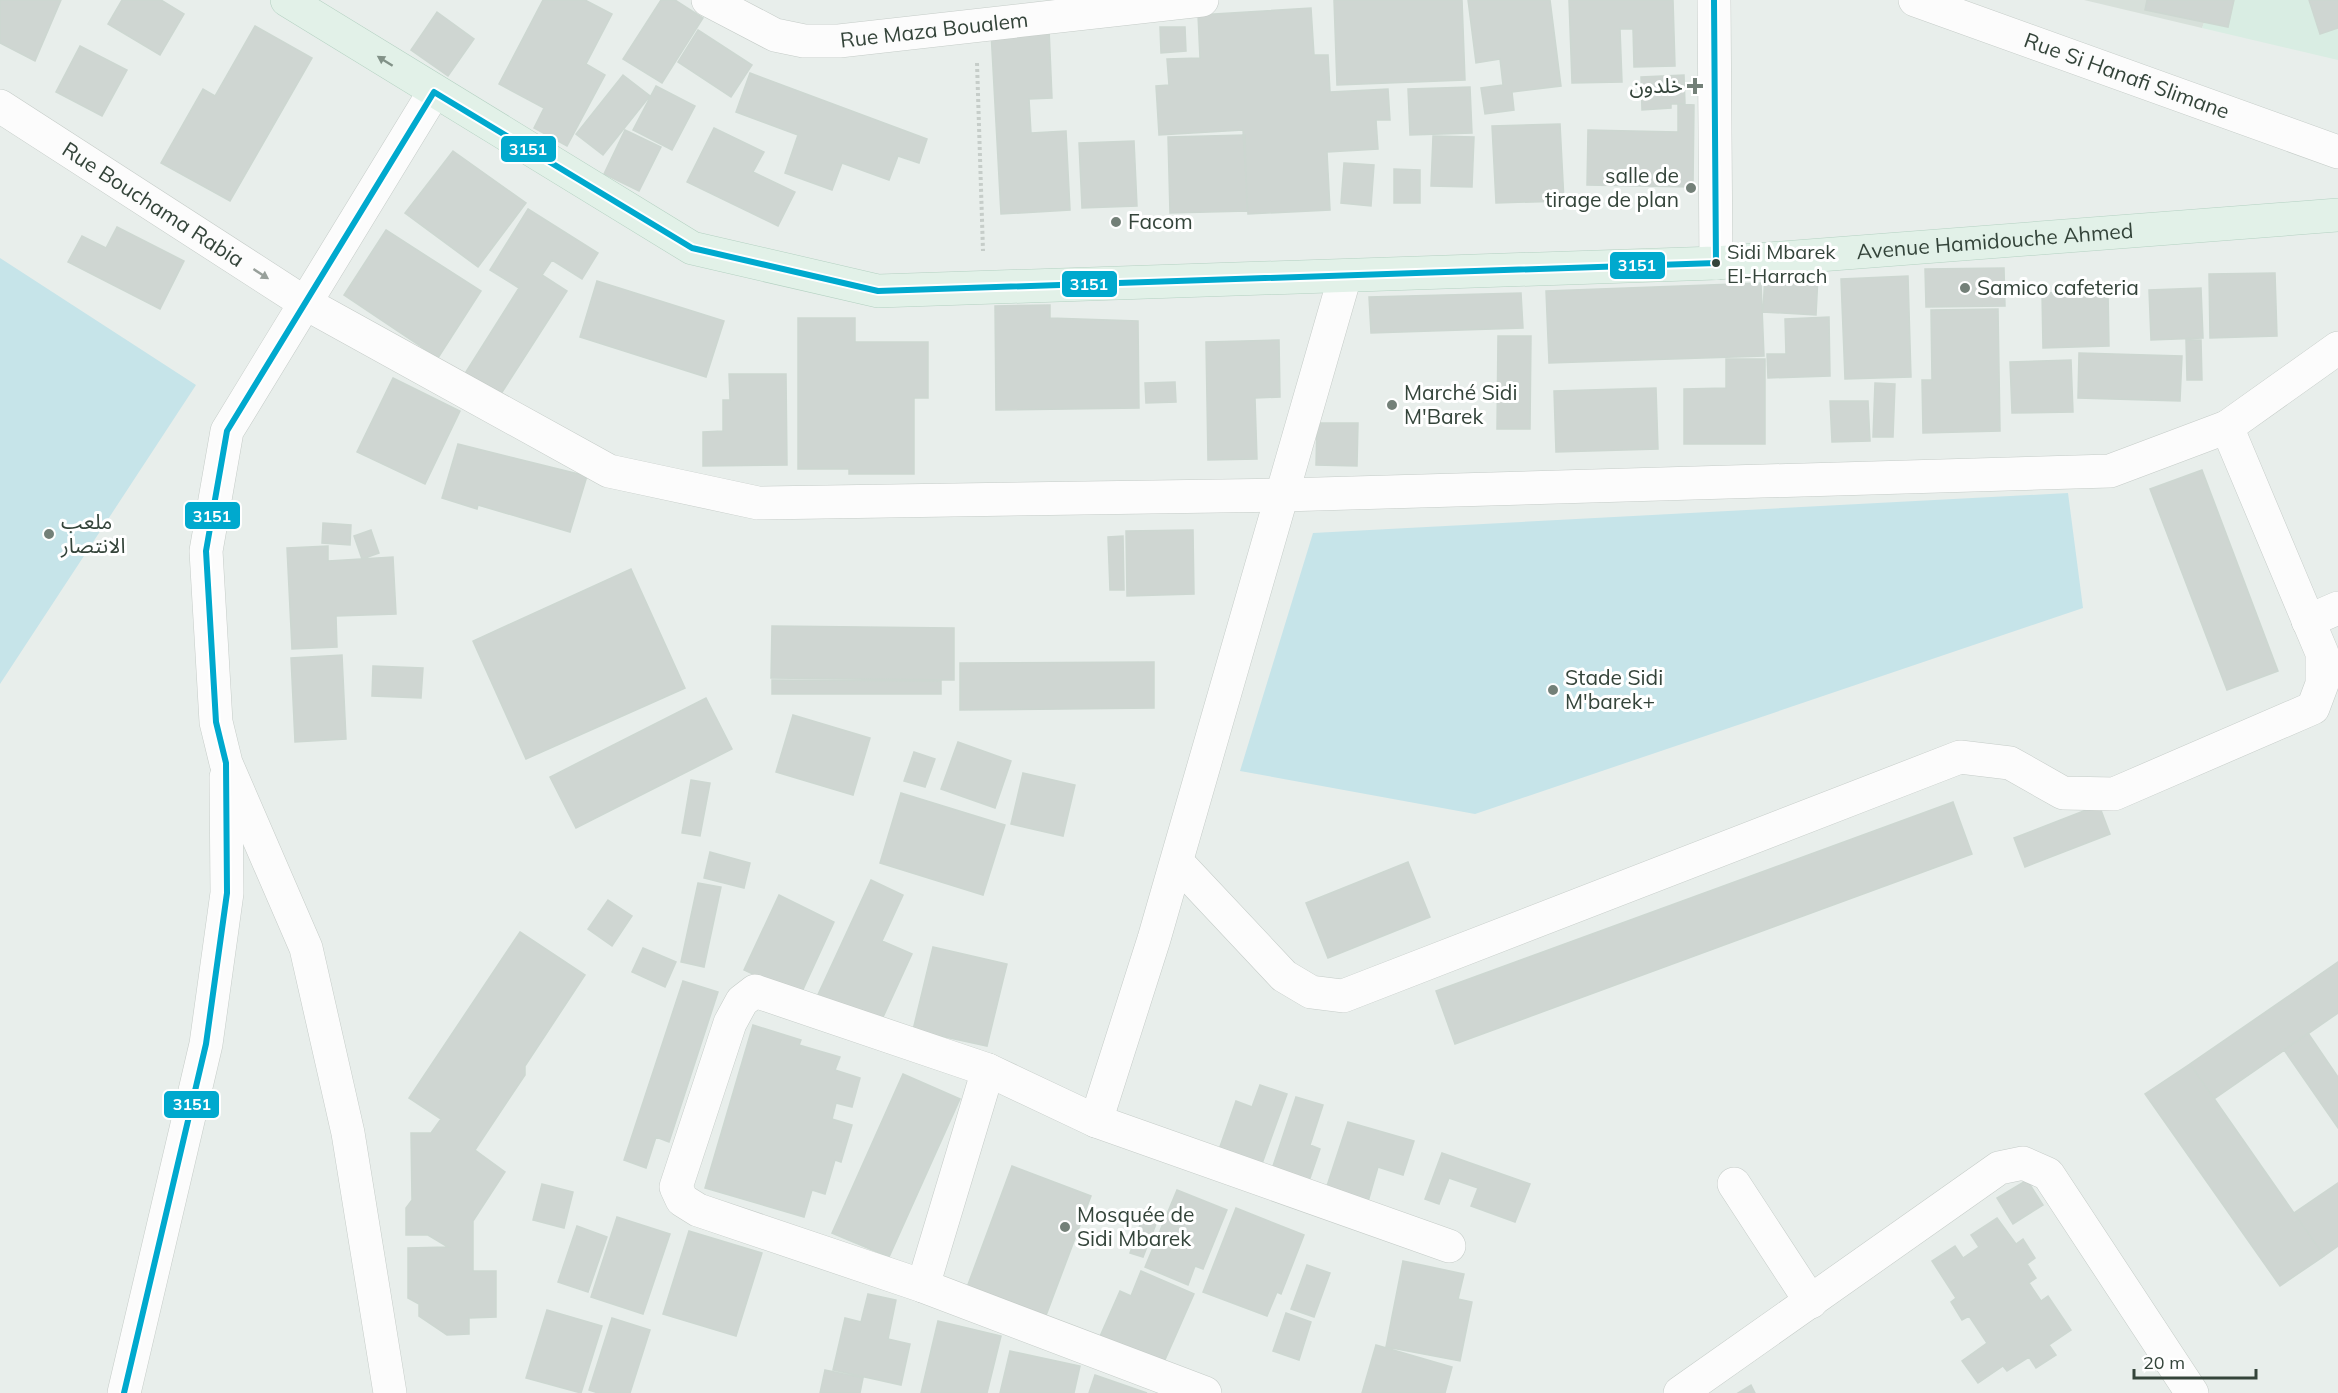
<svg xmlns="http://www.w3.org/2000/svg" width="2338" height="1393" font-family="Mulish,'Noto Sans Arabic',sans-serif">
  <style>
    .industrial { fill: #d7e0da }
    .education { fill: #d9ede3 }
    .green { fill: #c6e4e9 }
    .building { fill: #cfd6d2; stroke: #cdd7d1; stroke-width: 1.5 }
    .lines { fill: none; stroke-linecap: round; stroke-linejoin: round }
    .minor-casing { stroke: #c5ccc8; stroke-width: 34 }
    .major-casing { stroke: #b4d1c2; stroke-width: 34 }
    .path { stroke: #c6cdc9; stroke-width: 4; stroke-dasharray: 3 3; stroke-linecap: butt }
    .minor { stroke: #fcfcfc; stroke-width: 33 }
    .major { stroke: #e2f1e8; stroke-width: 33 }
    .bus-1-casing { stroke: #fff; stroke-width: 10 }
    .bus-1 { stroke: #00a9ce; stroke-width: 6 }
    .oneway { fill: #829288 }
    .oneway2 { fill: #98a09b }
    .poi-dot { fill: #738078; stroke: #fff; stroke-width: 2 }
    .bus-dot { fill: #34443a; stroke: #fff; stroke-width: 2 }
    .labels { text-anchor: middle; stroke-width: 6; stroke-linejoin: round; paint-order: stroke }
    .bus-label { font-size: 20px; fill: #34443a; stroke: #fff; text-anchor: start }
    .street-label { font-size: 21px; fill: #34443a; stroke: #fff }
    .poi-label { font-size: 21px; fill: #34443a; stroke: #fff; text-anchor: start }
    .line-badge { stroke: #fff; stroke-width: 2 }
    .badge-label { font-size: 16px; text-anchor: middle; font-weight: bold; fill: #fff }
  </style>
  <rect width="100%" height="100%" fill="#e8eeeb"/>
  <path class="industrial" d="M2084,0H2213L2202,28Z"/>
  <path class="education" d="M2213,0H2338V60L2202,28Z"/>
  <path class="green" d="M0,258L196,385L0,684Z
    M2068,493L2083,608L1475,814L1240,771L1313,533Z"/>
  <path class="building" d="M0,0H61L35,61L0,43Z
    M122,0H161L184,14L160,55L108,24Z
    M543,0H585L612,14L586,64L605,75L567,146L534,128L544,108L499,84Z
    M661,0H675L703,18L662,83L623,59Z
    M1334,0H1462L1465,80L1337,85Z
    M1468,0H1550L1561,86L1512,92L1514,110L1485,114L1481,88L1503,85L1500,59L1476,63Z
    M1569,0H1673L1675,66L1634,67L1633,29H1620L1622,82L1572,83Z
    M2147,0H2234L2228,27L2145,10Z
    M2309,0H2338V28L2320,34Z
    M1311,8L1314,55H1328L1330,92L1388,89L1390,120H1376L1378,149L1327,152L1330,210L1248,214L1243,130L1159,135L1156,86L1169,85L1167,59L1200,58L1198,15Z
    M437,12L474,39L448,76L411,50Z
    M255,26L312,58L230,201L161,163L203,89L215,96Z
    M1160,27H1185L1186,51L1161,53Z
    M1049,29L1052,98L1029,99L1031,133L1066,131L1070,210L1001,214L991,32Z
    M698,30L752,65L731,97L678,62Z
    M80,46L127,70L102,116L56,92Z
    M750,73L927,139L919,163L898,156L889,180L842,163L832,190L785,173L798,135L736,112Z
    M623,75L650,96L603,155L576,134Z
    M1684,75L1685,104H1671V108L1642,110L1641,77Z
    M656,86L695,106L672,150L633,130Z
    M1470,87L1472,133L1410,135L1408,89Z
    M1678,104L1694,105L1693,187L1587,185L1588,130L1678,132Z
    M1560,124L1564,201L1496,203L1492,126Z
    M714,128L764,152L753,172L795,192L778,226L687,182Z
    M625,130L661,147L639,191L604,174Z
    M1245,135L1247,211L1170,213L1168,137Z
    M1433,136L1474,137L1472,187L1431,186Z
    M1134,141L1137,206L1082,208L1079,143Z
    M453,151L526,203L478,267L405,213Z
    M1344,163L1374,165L1371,206L1341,203Z
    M1394,169L1420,170V203H1394Z
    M528,209L598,253L582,279L552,260L542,275L567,291L499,397L464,375L519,288L490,270Z
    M117,227L184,261L160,309L68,262L82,236L106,248Z
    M386,230L481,291L438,358L344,295Z
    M2004,268L2005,306L1926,307L1925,269Z
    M1765,273L1818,276L1816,315L1763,312Z
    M2275,273L2277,336L2210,338L2209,274Z
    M1908,276L1911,377L1845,379L1841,279Z
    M597,281L724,321L706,377L580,337Z
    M1761,283L1764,356L1549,363L1546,291Z
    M2201,288L2203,338L2151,340L2149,290Z
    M2108,292L2109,346L2043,348L2042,293Z
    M1521,293L1523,328L1371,333L1369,297Z
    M1050,305V318L1138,321L1139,408L996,410L995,306Z
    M1998,309L2000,431L1923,433L1922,380H1932L1931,310Z
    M1829,317L1830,376L1768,378L1767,354H1786L1785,319Z
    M798,318H855V342H928V398H914V474H849V469H798Z
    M1498,336H1531L1530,429H1497Z
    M1279,340L1280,397L1255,398L1257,459L1208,460L1206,342Z
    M2186,340H2201L2202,380H2187Z
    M2079,353L2182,356L2180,401L2078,398Z
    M1726,359H1765V444H1684V389L1726,388Z
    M2071,360L2073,412L2012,413L2010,362Z
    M729,374H786L787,465L703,466V432L723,431V400H730Z
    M393,378L460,411L425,484L357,452Z
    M1175,382L1176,402L1146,403L1145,383Z
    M1875,383L1895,384L1893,437H1873Z
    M1656,388L1658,449L1556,452L1554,391Z
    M1830,401H1868L1870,441L1832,442Z
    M1317,423H1358L1357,466L1316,465Z
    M458,444L587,476L570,532L478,505L477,509L442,498Z
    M2202,470L2278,671L2227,690L2150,489Z
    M323,523L351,525L350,545L322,543Z
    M371,530L379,553L362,559L354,536Z
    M1193,530L1194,594L1127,596L1126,531Z
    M1123,536L1124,590H1110L1108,537Z
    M328,546V561L393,557L396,614L336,616L337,647L292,649L287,548Z
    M631,569L685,688L526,759L473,641Z
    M772,626L954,628V680L771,678Z
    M342,655L346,739L295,742L291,658Z
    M1154,662V708L960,710V663Z
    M373,666L423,668L421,698L372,696Z
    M772,680L941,681V694H772Z
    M706,698L732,749L576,828L550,777Z
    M793,715L870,738L853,795L776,772Z
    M958,742L1011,761L995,808L941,789Z
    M914,752L935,759L925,787L904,781Z
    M1023,773L1075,785L1063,836L1011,824Z
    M691,780L710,783L700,836L682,833Z
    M901,793L1005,825L983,895L880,863Z
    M1953,802L1972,854L1455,1044L1436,991Z
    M2099,805L2110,834L2025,867L2014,838Z
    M710,852L750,863L744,888L704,878Z
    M1408,862L1430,917L1328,958L1306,903Z
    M871,880L903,895L882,941L912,954L878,1028L816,999Z
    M698,883L721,887L704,967L681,962Z
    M779,895L834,922L800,996L744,970Z
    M608,900L632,916L612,946L588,929Z
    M520,932L585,975L525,1066V1075L475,1150L505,1172L473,1221V1271H496V1317L469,1318V1334L447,1335L419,1316V1304L408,1298V1248L448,1247L428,1235H406V1208L412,1200L411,1133H431L441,1119L409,1098Z
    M933,947L1007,964L987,1046L913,1030Z
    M643,948L676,962L665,987L632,972Z
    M2338,962V1013L2214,1099L2190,1064Z
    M683,981L718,992L669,1142L656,1137L646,1168L624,1160Z
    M753,1025L801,1040L799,1045L840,1057L835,1070L860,1078L852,1107L836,1103L832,1119L852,1125L841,1162L835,1160L825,1194L812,1190L804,1217L705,1188Z
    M2308,1033L2338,1077V1128L2284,1050Z
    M2190,1064L2324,1256L2280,1286L2145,1094Z
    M903,1074L960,1099L889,1257L832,1233Z
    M1260,1085L1287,1094L1259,1172L1216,1158L1236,1101L1252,1107Z
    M1296,1097L1323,1105L1310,1145L1320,1149L1308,1184L1271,1172Z
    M1348,1122L1414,1141L1403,1175L1378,1167L1367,1205L1325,1192Z
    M1442,1153L1530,1184L1515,1222L1471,1206L1478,1188L1449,1178L1439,1204L1425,1199Z
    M1012,1166L1091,1196L1042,1326L963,1298Z
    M2027,1180L2043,1205L2013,1224L1997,1198Z
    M2338,1183V1246L2324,1256L2294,1213Z
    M542,1184L573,1192L564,1228L533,1220Z
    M1177,1190L1227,1210L1203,1269L1195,1266L1188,1285L1145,1267Z
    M1236,1208L1304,1235L1281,1294L1277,1292L1267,1316L1203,1292Z
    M1144,1214L1158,1219L1143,1257L1130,1253Z
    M617,1217L670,1234L643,1314L591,1297Z
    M1997,1218L2016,1244L2023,1239L2035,1258L2027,1264L2036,1278L2029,1283L2041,1301L2048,1296L2071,1330L2049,1345L2056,1355L2036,1368L2029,1357L2007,1371L2003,1366L1978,1383L1962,1361L1987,1343L1969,1316L1962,1320L1951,1302L1956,1298L1932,1261L1955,1246L1963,1258L1979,1247L1971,1235Z
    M577,1226L607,1237L588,1292L558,1282Z
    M689,1231L762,1253L736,1336L663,1314Z
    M1403,1261L1464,1274L1458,1299L1472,1302L1460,1361L1386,1347Z
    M1307,1265L1330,1273L1314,1317L1291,1309Z
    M1141,1271L1194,1294L1160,1371L1097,1343L1120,1291L1131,1296Z
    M868,1294L896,1300L888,1339L910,1344L901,1385L833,1370L845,1318L861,1322Z
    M547,1310L602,1326L581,1393L526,1378Z
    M1286,1313L1311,1322L1299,1360L1273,1351Z
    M612,1318L650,1330L630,1393H598L589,1390Z
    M938,1321L1001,1336L987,1393H921Z
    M1376,1345L1452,1367L1445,1393H1362Z
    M1010,1351L1080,1366L1074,1393H1000Z
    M825,1370L863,1378L860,1393H820Z
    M1095,1375L1147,1393H1089Z
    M1751,1385L1755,1393H1738Z"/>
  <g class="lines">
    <defs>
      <g id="minor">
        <path id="s1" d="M708,0L775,35L804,41H839L1202,0"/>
        <path d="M1714,0L1716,263"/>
        <path id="s2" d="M1915,0L2338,152"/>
        <path id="s3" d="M0,106L305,303L609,471L758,503L1283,495L2110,471L2227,427L2322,653V684L2313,708L2114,794L2063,793L2010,763L1960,757L1343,996L1311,992L1284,976L1177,862"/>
        <path d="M2227,427L2338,348"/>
        <path d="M2308,621L2338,608"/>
        <path d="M1096,1121L1154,939L1345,276"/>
        <path d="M1734,1184L1811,1302"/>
        <path d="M923,1286L988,1070"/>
        <path d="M124,1393L206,1044L227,893L226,777"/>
        <path d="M390,1393L348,1133L306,948L226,763L216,722L206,551L227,431L434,92"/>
        <path d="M1205,1393L923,1286L698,1210L682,1200L676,1187L730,1023L742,1001L755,991L988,1070L1096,1121L1449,1246"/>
        <path d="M1680,1393L1999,1168L2023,1163L2048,1174L2192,1393"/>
      </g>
      <g id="major">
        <path id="s4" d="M287,0L692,248L878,291L1716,263L2338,215"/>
      </g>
    </defs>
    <use href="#minor" class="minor-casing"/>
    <use href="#major" class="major-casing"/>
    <path class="path" d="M977,63L983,251"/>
    <use href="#minor" class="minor"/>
    <use href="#major" class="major"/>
    <defs>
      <path id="bus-1" d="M124,1393L206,1044L227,893L226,763L216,722L206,551L227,431L434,92L692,248L878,291L1716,263L1714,0"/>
    </defs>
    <use href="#bus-1" class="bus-1-casing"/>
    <use href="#bus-1" class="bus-1"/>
  </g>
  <defs><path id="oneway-solid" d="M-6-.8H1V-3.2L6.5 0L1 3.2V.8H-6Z" transform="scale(1.5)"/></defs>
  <use class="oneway" href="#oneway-solid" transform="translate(385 61) rotate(-148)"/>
  <use class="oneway2" href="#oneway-solid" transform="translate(261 274) rotate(33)"/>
  <g class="poi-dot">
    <path d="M1692 77h6v6h6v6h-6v6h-6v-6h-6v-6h6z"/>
    <circle cx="1691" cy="188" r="6"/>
    <circle cx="1116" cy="222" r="6"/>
    <circle cx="1965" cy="288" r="6"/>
    <circle cx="1392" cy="405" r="6"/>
    <circle cx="49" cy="534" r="6"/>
    <circle cx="1553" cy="690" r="6"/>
    <circle cx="1065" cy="1227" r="6"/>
  </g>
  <circle class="bus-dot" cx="1716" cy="263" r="5"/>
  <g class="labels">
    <g class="bus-label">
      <text x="1727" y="259">Sidi Mbarek<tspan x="1727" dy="24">El-Harrach</tspan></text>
    </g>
    <g class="street-label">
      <text dy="7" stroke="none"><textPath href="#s1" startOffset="236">Rue Maza Boualem</textPath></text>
      <text dy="7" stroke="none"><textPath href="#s2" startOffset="225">Rue Si Hanafi Slimane</textPath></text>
      <text dy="7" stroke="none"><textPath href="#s3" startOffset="182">Rue Bouchama Rabia</textPath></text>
      <text dy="7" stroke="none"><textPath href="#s4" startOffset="1784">Avenue Hamidouche Ahmed</textPath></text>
    </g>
    <g class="poi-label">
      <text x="1683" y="93" text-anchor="end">خلدون</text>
      <text x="1679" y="183" text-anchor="end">salle de<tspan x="1679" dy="24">tirage de plan</tspan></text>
      <text x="1128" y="229">Facom</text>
      <text x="1977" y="295">Samico cafeteria</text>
      <text x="1404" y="400">Marché Sidi<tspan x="1404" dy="24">M'Barek</tspan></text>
      <text x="61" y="529">ملعب<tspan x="61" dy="24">الانتصار</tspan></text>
      <text x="1565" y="685">Stade Sidi<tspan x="1565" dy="24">M'barek+</tspan></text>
      <text x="1077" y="1222">Mosquée de<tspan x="1077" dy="24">Sidi Mbarek</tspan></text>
    </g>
  </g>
  <g class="line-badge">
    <rect x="500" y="135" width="57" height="28" rx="6" fill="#00a9ce"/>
    <rect x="1609" y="251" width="57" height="29" rx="6" fill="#00a9ce"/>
    <rect x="1061" y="270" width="57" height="28" rx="6" fill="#00a9ce"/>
    <rect x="184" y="501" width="57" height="29" rx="6" fill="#00a9ce"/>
    <rect x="163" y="1090" width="57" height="29" rx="6" fill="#00a9ce"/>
  </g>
  <g class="badge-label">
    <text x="528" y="155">3151</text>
    <text x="1637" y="271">3151</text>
    <text x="1089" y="290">3151</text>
    <text x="212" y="522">3151</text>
    <text x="192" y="1110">3151</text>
  </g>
  <path d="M2134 1369v9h122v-9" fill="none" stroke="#34443a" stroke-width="3"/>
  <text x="2143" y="1369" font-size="18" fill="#34443a" stroke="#ffffff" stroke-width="4.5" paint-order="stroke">20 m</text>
</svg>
